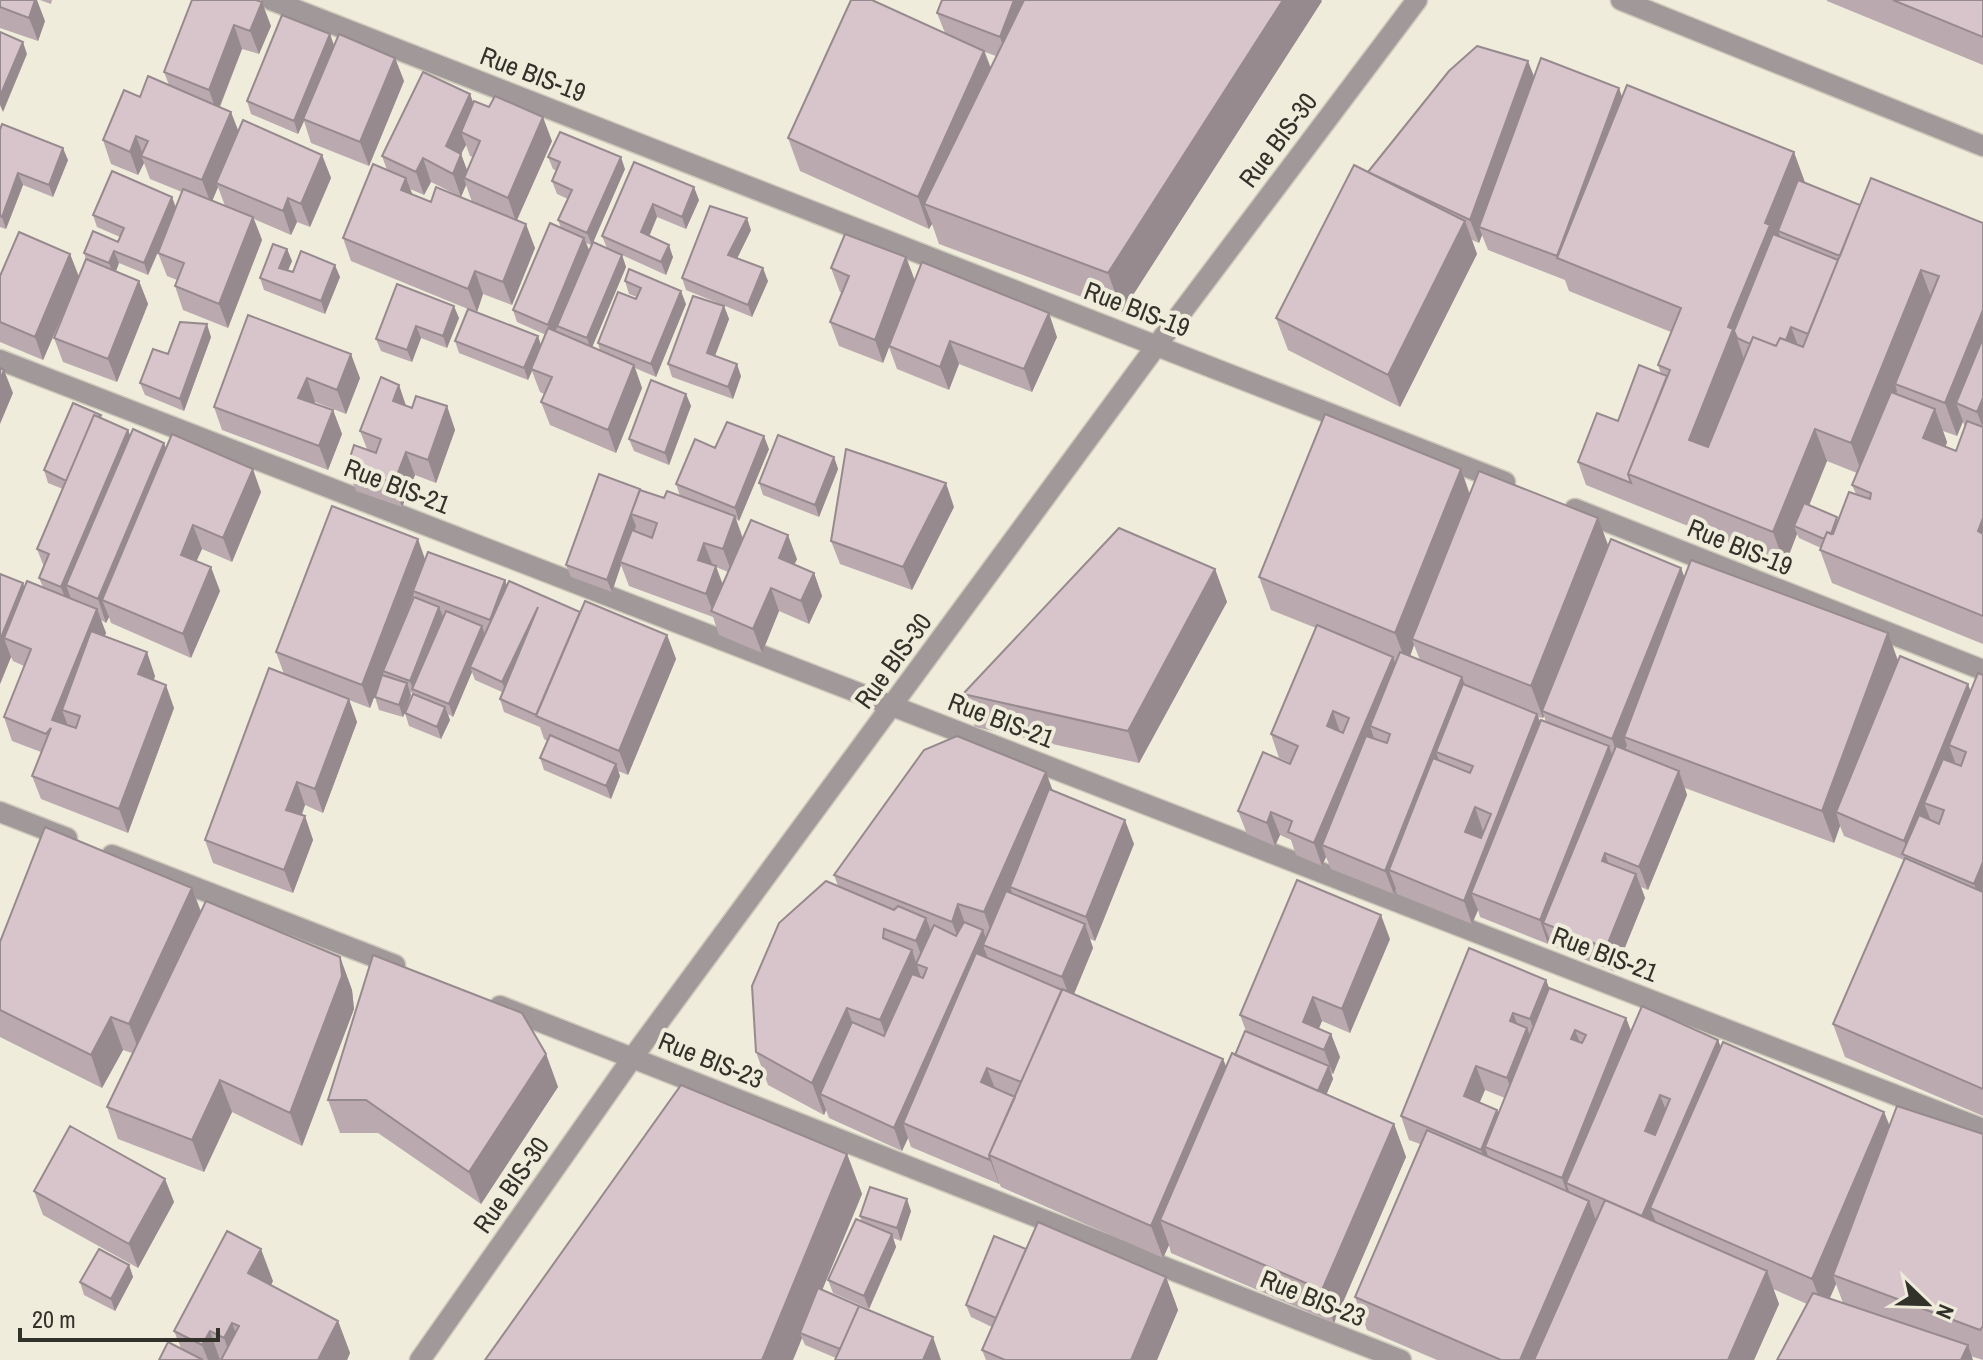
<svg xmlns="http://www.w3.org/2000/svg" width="1983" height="1360" font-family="'Archivo Narrow',sans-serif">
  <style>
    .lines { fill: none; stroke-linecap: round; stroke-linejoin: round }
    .minor-casing { stroke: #cdcabb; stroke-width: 23 }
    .minor { stroke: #a19899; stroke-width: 20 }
    .wall { fill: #baa9af; fill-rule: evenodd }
    .shaded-wall { fill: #978a8e }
    .building { fill: #d8c5cb; stroke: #978a8e; stroke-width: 2; fill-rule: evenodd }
    .labels { text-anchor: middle; stroke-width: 8; stroke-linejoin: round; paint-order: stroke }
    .street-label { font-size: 26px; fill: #32312a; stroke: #efecdb }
  </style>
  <rect width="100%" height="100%" fill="#efecdb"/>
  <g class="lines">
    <defs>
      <path id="minor" d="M271,0L1505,482
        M1621,0L1983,146
        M0,360L1983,1129
        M1575,509L1983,670
        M0,812L67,838
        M112,855L395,965
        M500,1006L1401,1360
        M420,1360L633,1057L1157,345L1417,0"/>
    </defs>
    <use href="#minor" class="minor-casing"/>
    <use href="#minor" class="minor"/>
  </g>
  <path class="wall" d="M0,0L45,21L38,41L0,28Z
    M40,0H52L51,4Z
    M192,0L271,26L259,54L242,49L220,107L238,131L322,155L331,178L310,227L297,222L291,235L254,219L262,240L228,328L183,310L175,286L177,280L167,276L158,253L163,241L148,275L119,263L116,271L139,281L148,304L117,382L63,362L54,338L76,284L43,360L0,342V276L70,254L79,277L86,259L84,253L118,242L120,237L97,227L93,215L172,197L176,207L182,192L150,179L144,163L138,175L111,164L103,140L140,97L169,85L164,72ZM218,187L225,206L212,201Z
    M1827,0H1983V65L1827,1Z
    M1322,1L1122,312L939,244L932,224L929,229L800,171L788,138L945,33L937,13ZM985,52L996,56L991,68Z
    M330,34L334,45L395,58L404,81L369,166L311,143L304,121L298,134L251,114L247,101Z
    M1534,77L1622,97L1806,183L1860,205L1983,223V644L1832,583L1820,550L1821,548L1799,538L1797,534L1785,565L1586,485L1578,462L1661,374L1658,365L1671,332L1569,291L1565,280L1488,250L1482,235L1479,243L1472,240L1477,254L1400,407L1288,350L1276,318L1369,172ZM1963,422L1965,427L1956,451L1946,446L1947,442L1943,431L1957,436ZM1827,461L1857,473L1852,485L1856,494L1838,520L1809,505Z
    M470,94L473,103L552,141L517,220L535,248L512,305L483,294L477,312L541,346L546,335L517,322L513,310L561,228L558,220L568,199L557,194L552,181L557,171L553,169L548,157L625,169L593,242L607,248L602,236L634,162L699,200L686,229L657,217L649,236L673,257L666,275L622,255L626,267L592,347L600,351L598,343L636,299L637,297L629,294L625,281L686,304L656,377L635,368L642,388L616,453L550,425L541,402L544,394L540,392L532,371L528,380L459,353L455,341L468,309L351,261L343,238L387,170L382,156ZM466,145L470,156L473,157L467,171L461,154ZM431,182L461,197L466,185L472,202H431L412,194L410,189L424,195ZM586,243L591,245L560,319L589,250Z
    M0,130L68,160L53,197L23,185L6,229L0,227Z
    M751,230L737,258L768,281L752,317L686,290L682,278Z
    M287,249L292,261L288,270L293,272L340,277L325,314L264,290L260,278Z
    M906,257L915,281L1057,337L1032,392L959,364L949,390L897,369L889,347L883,363L839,346L830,322L842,293L840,292L831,268Z
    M397,284L459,318L447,348L421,338L412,362L381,351L376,339Z
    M724,306L729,319L715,356L741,376L733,399L672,377L668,364Z
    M248,315L360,378L346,414L315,402L314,404L333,410L342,434L328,470L222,430L214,407Z
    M211,337L184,411L145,395L140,383L168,354Z
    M399,385L406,406L412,408L447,406L455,430L436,483L415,475L402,507L356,491L347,467L367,449L360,431Z
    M686,394L691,406L669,465L634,451L629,439Z
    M101,415L102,418L128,430L130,436L166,449L261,492L232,562L202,549L196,561L220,591L191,658L111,623L109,617L106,623L101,620L106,633L104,636L155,676L154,680L174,708L128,833L41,799L32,776L41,752L12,741L4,717L24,666L13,661L11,657L0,684V574L24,588L43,587L39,578L44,567L37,549L63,489L48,483L44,470Z
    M715,448L769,449L739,521L736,519L743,538L797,559L794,564L814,573L822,596L809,624L779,611L762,653L719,635L713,617L629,586L621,565L612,592L571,577L566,565L640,490L664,498L680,496L676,484ZM716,567L728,572L723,584Z
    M834,457L838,469L819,517L763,495L759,483Z
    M1461,469L1470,494L1598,518L1608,547L1681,568L1685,578L1898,660L1971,690L1983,675V1116L1845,1057L1833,1024L1904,860L1844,836L1840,826L1834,843L1685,788L1687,795L1648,890L1641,887L1645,898L1615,972L1552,946L1550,940L1548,944L1480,917L1478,910L1472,924L1397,894L1396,889L1394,894L1331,869L1326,857L1322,866L1296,855L1291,840L1280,835L1275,846L1247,834L1238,811L1291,763L1279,758L1271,734L1316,628L1271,610L1259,577ZM1414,645L1420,660L1410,656ZM1544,716L1546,722L1540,721L1538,717L1543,718Z
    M954,507L912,590L840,564L831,541Z
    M425,559L505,580L507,586L580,612L667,635L676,659L628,775L618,771L620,776L611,799L544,770L540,758L547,741L544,739L540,727L504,712L500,699L502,692L475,680L472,672L453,717L448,714L450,720L441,739L409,726L405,713L403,717L379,710L375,697V695L370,708L349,700L357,722L323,813L305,805L302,815L305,816L313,840L293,893L213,863L205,840L284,674L276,652ZM414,594L415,598L402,625ZM410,692L414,694L405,713L411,695Z
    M1215,569L1227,602L1139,763L975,727L963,694Z
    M1053,791L1134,844L1095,941L1090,939L1093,948L1074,994L1223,1059L1226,1066L1235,1055L1246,1031L1240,1015L1390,939L1350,1033L1322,1021L1319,1028L1331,1034L1340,1057L1333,1074L1331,1073L1333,1079L1326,1095L1394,1124L1406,1157L1334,1323L1171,1253L1169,1245L1163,1258L1001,1187L999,1183V1184L911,1147L908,1138L902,1151L829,1118L826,1110L824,1115L768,1085L756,1052L838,886L834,875Z
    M192,888L201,911L340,957L352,990L354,1009L302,1146L232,1112L204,1172L118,1139L107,1107L132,1053L123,1050L102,1088L0,1037V942Z
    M1546,980L1549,988L1626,1018L1631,1031L1718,1040L1721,1047L1884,1112L1890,1126L1983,1134V1360L1807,1304L1773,1289L1779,1304L1754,1360H1437L1367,1330L1355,1297L1420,1144L1409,1140L1401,1116ZM1485,1090L1505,1098L1498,1113L1497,1110L1480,1102ZM1836,1284L1843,1303L1830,1298Z
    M546,1054L558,1087L481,1204L378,1133H340L328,1100Z
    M847,1154L862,1194L822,1290L933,1337L836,1358L805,1345L802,1338L793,1360Z
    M165,1179L174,1202L138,1268L43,1215L34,1191Z
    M911,1211L901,1241L893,1238L896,1247L869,1309L833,1293L828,1280L862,1222L860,1216Z
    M129,1265L133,1277L115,1311L84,1295L80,1282Z
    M1166,1277L1178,1310L1157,1360H986L982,1350L992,1327L971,1317L966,1305Z
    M273,1281L271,1285L338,1321L350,1353L347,1360H159L181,1348L174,1331Z"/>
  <path class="shaded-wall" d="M35,0H37L45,21L38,41L29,18Z
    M1014,0H1031L1008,61L1000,37Z
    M1283,0H1321L1322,1L1122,312L1108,273Z
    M262,2L271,26L259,54L250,31Z
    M234,25L242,49L217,113L209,90Z
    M330,34L334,46L303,119L304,121L298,134L294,121Z
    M23,42L27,54L3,112L0,105V96Z
    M984,51L996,83L924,204L932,224L929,229L918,197Z
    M395,58L404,81L369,166L360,142Z
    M1528,61L1537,84L1479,227L1482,235L1479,243L1470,220Z
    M1619,88L1627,111L1557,258V256Z
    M470,94L479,118L461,132L466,145L461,154L470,178H464L466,185L461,197L453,174L446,146Z
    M231,112L240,135L216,183L218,187L211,204L202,180Z
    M543,117L552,141L516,222L508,198Z
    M136,136L144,157L141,156L144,163L138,175L130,152Z
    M63,148L68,160L53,197L49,185Z
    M1794,152L1806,185L1778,231L1783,243L1737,338L1745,362L1701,472L1689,440L1765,223Z
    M322,155L331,178L310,227L301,204Z
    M621,157L625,169L592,245L587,233Z
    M423,158L431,182L424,195L416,172Z
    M18,173L23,185L6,229L2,217Z
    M406,178L415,201L401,190Z
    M694,187L699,200L686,229L682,217Z
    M172,197L176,209L148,275L144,263Z
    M288,198L297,222L291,235L283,211Z
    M653,204L657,217L646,244L641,232Z
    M253,217L262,240L228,328L219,304Z
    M747,218L751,230L733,267L728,255Z
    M1465,221L1477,254L1400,407L1388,375Z
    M526,224L535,248L512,305L503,282Z
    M584,238L589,250L553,337L548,325Z
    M669,245L673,257L666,275L661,262Z
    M287,249L292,261L284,280L279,268Z
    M114,251L119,263L114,276L109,263Z
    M70,254L79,277L43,360L35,337Z
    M622,255L626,267L591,350L587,338Z
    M906,257L915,281L883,363L875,340Z
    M335,265L340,277L325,314L321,301Z
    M763,268L768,281L752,317L748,305Z
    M1921,270L1933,302L1895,384L1897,391L1863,476L1851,443Z
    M475,271L483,294L477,312L468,289Z
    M139,281L148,304L117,382L108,359Z
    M681,291L686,304L656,377L651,364Z
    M454,306L459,318L447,348L443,336Z
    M724,306L729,319L711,366L707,353Z
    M1983,310V372L1956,403L1963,421L1957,436L1945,403Z
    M1049,313L1057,337L1032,392L1024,369Z
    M207,324L211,337L184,411L180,399Z
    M416,326L421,338L412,362L407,350Z
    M1791,327L1800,351L1779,356Z
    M538,336L542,348L531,369L532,371L528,380L524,368Z
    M950,341L959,364L949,390L940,367Z
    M351,354L360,378L346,414L337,390Z
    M737,364L741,376L733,399L728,387Z
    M634,365L642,388L616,453L608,430Z
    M4,370L13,393L0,424V380Z
    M307,378L315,402L307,421L298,398Z
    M399,385L407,409L393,401Z
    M686,394L691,406L669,465L665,453Z
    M1983,398V428L1977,412Z
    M447,406L455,430L436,483L428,460Z
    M1935,409L1947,442L1935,470L1923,438Z
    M333,410L342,434L328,470L319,446Z
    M1815,429L1827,461L1800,528L1794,526L1797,534L1785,565L1773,532Z
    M128,430L137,453L66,585L73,604L70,611L61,587Z
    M764,436L769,449L739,521L735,508Z
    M164,443L173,466L102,600L109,617L106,623L98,599Z
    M406,452L415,475L402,507L394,483Z
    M834,457L838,469L819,517L815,505Z
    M253,469L261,492L232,562L223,538Z
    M1461,469L1472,502L1412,639L1414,645L1407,665L1395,633Z
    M946,483L954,507L912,590L903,567Z
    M631,514L636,526L622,563L620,562L621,565L612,592L607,580Z
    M735,516L743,540L732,573L723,549Z
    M1598,518L1610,550L1542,711L1544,716L1543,718L1531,686Z
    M1983,518V546L1978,531Z
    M193,525L202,549L189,578L181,555Z
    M788,535L797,559L787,581L779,558Z
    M418,539L426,562L413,591L414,594L370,708L362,685Z
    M704,543L713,566L698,560Z
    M716,566L724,589L713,612L706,594Z
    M211,567L220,591L191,658L183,634Z
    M1681,568L1689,591L1624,737L1627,745L1620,763L1612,739Z
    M1215,569L1227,602L1139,763L1128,731Z
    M814,573L822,596L809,624L801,601Z
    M505,580L509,593L495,633L490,620Z
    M23,583L31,607L4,638L11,657L0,684V640Z
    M771,588L779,611L762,653L753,629Z
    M439,607L444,619L413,689L410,681Z
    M538,607L507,694L502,682Z
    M97,609L106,633L73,714L62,710L68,726L52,720Z
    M482,626L486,638L470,667L472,672L453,717L449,704Z
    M1888,633L1900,666L1836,812L1840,826L1834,843L1822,811Z
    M667,635L676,659L628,775L619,751Z
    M147,652L155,676L147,698L138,674Z
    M1393,657L1401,680L1370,726L1375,741L1322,845L1326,857L1322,866L1314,843Z
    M1462,677L1471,701L1436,752L1443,771L1389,870L1396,889L1394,894L1385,871Z
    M407,683L411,695L403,717L399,705Z
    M1968,684L1977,708L1949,745L1955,762L1936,807L1924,803L1931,821L1910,857L1904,841Z
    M166,685L174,708L128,833L119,809Z
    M349,699L357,722L323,813L315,789Z
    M445,707L450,720L441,739L437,727Z
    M1333,711L1341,735L1327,726Z
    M1537,714L1546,737L1471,893L1478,910L1472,924L1464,901Z
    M1609,746L1617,770L1543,923L1550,940L1548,944L1540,920Z
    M616,764L620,776L611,799L606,786Z
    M1679,771L1687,795L1648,890L1639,867Z
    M1046,772L1058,805L1010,887L1015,901L996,945L984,912Z
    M297,782L305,805L295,833L286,810Z
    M1475,807L1483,831L1474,856L1465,832Z
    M1271,812L1280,835L1275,846L1267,823Z
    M305,816L313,840L293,893L284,870Z
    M1125,820L1134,844L1095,941L1086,917Z
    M1605,853L1613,877L1602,861Z
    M1983,862V906L1982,907L1974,884Z
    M1636,874L1645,898L1615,972L1606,948Z
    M192,888L204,921L141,1056L129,1024Z
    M958,904L970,937L964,954L952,922Z
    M1381,915L1390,939L1350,1033L1342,1009Z
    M926,918L938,950L926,968L916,941Z
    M1085,924L1093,948L1071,1001L1062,977Z
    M983,930L989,947L983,945L988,959L903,1123L908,1138L902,1151L894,1128Z
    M912,950L923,984L892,1053L880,1020Z
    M340,957L352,990L354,1009L302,1146L290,1113Z
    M1546,980L1555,1003L1538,1042L1530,1019Z
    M1313,997L1322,1021L1312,1045L1303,1022Z
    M847,1008L859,1040L820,1094L826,1110L824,1115L812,1083Z
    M1513,1013L1522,1036L1510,1021Z
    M111,1017L123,1050L102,1088L91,1055Z
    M1626,1018L1635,1042L1566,1183L1572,1199L1570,1201L1562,1178Z
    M1527,1028L1536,1051L1515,1102L1507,1078Z
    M1575,1030L1584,1053L1571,1039Z
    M1331,1034L1340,1057L1333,1074L1324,1050Z
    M1718,1040L1726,1063L1650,1208L1657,1225L1642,1216Z
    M546,1054L558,1087L481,1204L469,1172Z
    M1223,1059L1235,1091L1160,1220L1169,1245L1163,1258L1151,1226Z
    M1329,1066L1333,1079L1321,1107L1317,1095Z
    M1476,1066L1485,1090L1472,1119L1464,1096Z
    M987,1068L996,1091L981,1082Z
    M220,1080L232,1112L204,1172L192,1140Z
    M1660,1095L1669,1118L1653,1155L1645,1131Z
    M1497,1110L1506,1133L1485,1147L1492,1168L1490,1173L1481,1150Z
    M1884,1112L1896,1144L1833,1275L1836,1284L1824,1311L1812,1279Z
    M1394,1124L1406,1157L1334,1323L1322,1290Z
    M847,1154L862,1194L804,1334L800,1333L802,1338L793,1360H762Z
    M991,1159L999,1183V1184L990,1160Z
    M165,1179L174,1202L138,1268L129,1244Z
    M907,1199L911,1211L901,1241L897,1228Z
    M1589,1201L1601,1234L1546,1360H1520Z
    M892,1234L896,1247L869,1309L864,1296Z
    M261,1249L273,1281L260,1306L248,1273Z
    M129,1265L133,1277L115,1311L111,1299Z
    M1767,1271L1779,1304L1754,1360H1728Z
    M1166,1277L1178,1310L1157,1360H1131Z
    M338,1321L350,1353L347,1360H318Z
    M232,1323L244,1355L232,1360L224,1338Z
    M210,1331L220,1360H208L202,1345Z
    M933,1337L941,1360H923Z
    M1968,1345L1973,1360H1961Z"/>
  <path class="building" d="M0,0H35L29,18L0,7Z
    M192,0H256L262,2L250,31L234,25L209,90L164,72Z
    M851,0H872L984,51L918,197L788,138Z
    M942,0H1014L1000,37L937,13Z
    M1024,0H1283L1108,273L924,204Z
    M1893,0H1983V37Z
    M282,15L330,34L294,121L247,101Z
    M0,32L23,42L0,96Z
    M339,34L395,58L360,142L303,119Z
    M1477,46L1528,61L1470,220L1368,172L1449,71Z
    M1541,58L1619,88L1557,256L1479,227Z
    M423,72L470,94L446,146L461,154L453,174L423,158L416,172L382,156Z
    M148,76L231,112L202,180L141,156L148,141L136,136L130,152L103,140L124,90L140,97Z
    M1627,85L1794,152L1765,223L1770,225L1728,327L1733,329L1689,440L1708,447L1753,337L1776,346L1780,338L1803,347L1871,178L1983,223V310L1945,403L1895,384L1939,276L1921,270L1851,443L1815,429L1773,532L1628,474L1670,370L1658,365L1681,308L1557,258Z
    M495,96L543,117L508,198L464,178L480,141L461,132L474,101L489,107Z
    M243,120L322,155L301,204L288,198L283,211L216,183Z
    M2,124L63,148L49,185L18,173L2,217L0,216V130Z
    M560,132L621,157L587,233L558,220L572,190L552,181L560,162L548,157Z
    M634,162L694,187L682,217L653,204L641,232L669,245L661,262L602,236Z
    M373,164L406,178L401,190L431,202L436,187L526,224L503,282L475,271L468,289L343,238Z
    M1354,165L1465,221L1388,375L1276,318Z
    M112,171L172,197L144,263L114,251L109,263L84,253L93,231L118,242L124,228L93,215Z
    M1798,180L1860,205L1840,256L1778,231Z
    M183,189L253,217L219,304L175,286L184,263L158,253Z
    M710,206L747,218L728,255L763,268L748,305L682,278Z
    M550,223L584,238L548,325L513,310Z
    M19,232L70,254L35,337L0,322V276Z
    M845,234L906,257L875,340L830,322L849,276L831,268Z
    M1773,234L1838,260L1808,334L1791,327L1786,340L1780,338L1776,346L1753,337L1750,344L1737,338L1734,331Z
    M593,242L622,255L587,338L557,326Z
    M273,244L287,249L279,268L293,272L301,251L335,265L321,301L260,278Z
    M86,259L139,281L108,359L54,338Z
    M922,262L1049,313L1024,369L950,341L940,367L889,346Z
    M629,269L681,291L651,364L598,343L618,292L636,299L641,288L625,281Z
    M397,284L454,306L443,336L416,326L407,350L376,339Z
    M693,296L724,306L707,353L737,364L728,387L668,364Z
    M468,309L538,336L524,368L455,341Z
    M248,315L351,354L337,390L307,378L298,398L333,410L319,446L214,407Z
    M180,322L207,324L180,399L140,383L153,349L168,354Z
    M548,328L634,365L608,430L541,402L552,377L531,369Z
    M1983,338V398L1977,412L1956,403Z
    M1639,365L1667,376L1628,474L1631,483L1578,462L1597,413L1618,421Z
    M0,368L4,370L0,380Z
    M381,377L399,385L393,401L412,408L416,396L447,406L428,460L406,452L394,483L347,467L354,445L376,453L381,439L360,431Z
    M651,380L686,394L665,453L629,439Z
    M1891,392L1935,409L1923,438L1956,451L1967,421L1983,427V518L1978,531L1983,534V616L1820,550L1827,532L1833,534L1849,492L1870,499L1871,493L1852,485Z
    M73,403L101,415L99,417L94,415L66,481L44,470Z
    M1325,414L1461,469L1395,633L1259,577Z
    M94,415L128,430L61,587L39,578L49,554L37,549Z
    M727,422L764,436L735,508L676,484L695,439L715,448Z
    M133,429L164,443L98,599L66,585Z
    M172,434L253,469L223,538L193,525L181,555L211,567L183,634L102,600Z
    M778,435L834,457L815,505L759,483Z
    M846,449L946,483L903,567L831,541Z
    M1479,471L1598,518L1531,686L1412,639Z
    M599,474L640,489L607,580L566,565Z
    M640,490L664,498L667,491L735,516L723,549L704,543L698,560L716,566L706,594L620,562L632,530L652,538L657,523L631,514Z
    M1804,503L1837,517L1831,534L1827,532L1824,539L1794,526Z
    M332,506L418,539L362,685L276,652Z
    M751,520L788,535L779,558L814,573L801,601L771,588L753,629L711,611Z
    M1119,528L1215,569L1128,731L963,694Z
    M1611,539L1681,568L1612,739L1542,711Z
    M428,552L505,580L490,620L413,591Z
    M1691,560L1888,633L1822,811L1624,737Z
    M0,574L23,583L0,640Z
    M27,581L97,609L52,720L76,728L80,716L62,710L91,631L147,652L138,674L166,685L119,809L32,776L51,728L46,734L4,717L31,649L4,638Z
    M509,581L580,612L536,715L500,699L538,607L502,682L470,667Z
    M414,597L439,607L410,681L383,671Z
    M585,601L667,635L619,751L536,716Z
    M446,611L482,626L449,704L412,689Z
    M1317,625L1393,657L1314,843L1288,832L1292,821L1271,812L1267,823L1238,811L1263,752L1290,764L1298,746L1271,734ZM1333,711L1349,718L1343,733L1327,726Z
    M1400,652L1462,677L1385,871L1322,845L1366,736L1387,743L1390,734L1370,726Z
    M1900,656L1968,684L1904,841L1836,812Z
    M269,668L349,699L315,789L297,782L286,810L305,816L284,870L205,840Z
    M1978,673L1983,675V862L1974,884L1902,854L1919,815L1939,824L1944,810L1924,803L1943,759L1961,766L1966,752L1949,745Z
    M382,675L407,683L399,705L375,697Z
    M1463,684L1537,714L1464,901L1389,870L1433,758L1470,773L1473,766L1436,752ZM1475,807L1491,814L1481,838L1465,832Z
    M413,694L445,707L437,727L405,713Z
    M1541,720L1609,746L1540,920L1471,893Z
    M550,735L616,764L606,786L540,758Z
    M957,736L1046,772L984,912L958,904L952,922L834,875L924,750Z
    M1616,746L1679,771L1639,867L1605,853L1602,861L1636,874L1606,948L1543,923Z
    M1049,789L1125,820L1086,917L1010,887Z
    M45,827L192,888L129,1024L111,1017L91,1055L0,1010V942Z
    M1905,858L1983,892V1089L1833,1024Z
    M1297,880L1381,915L1342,1009L1313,997L1303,1022L1331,1034L1324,1050L1240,1015Z
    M826,881L894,910L898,906L926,918L916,941L884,929L883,938L912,950L880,1020L847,1008L812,1083L756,1052L752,986L779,923Z
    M1006,891L1085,924L1062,977L983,945Z
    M206,901L340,957L342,976L290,1113L220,1080L192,1140L107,1107Z
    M964,922L983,930L894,1128L820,1094L852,1022L884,1036L912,974L923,978L927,968L916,964L934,925L956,936Z
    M1469,948L1546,980L1530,1019L1513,1013L1510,1021L1527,1028L1507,1078L1476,1066L1464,1096L1497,1110L1481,1150L1401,1116Z
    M976,953L1062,990L1021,1082L987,1068L981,1082L1015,1097L989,1155L990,1160L903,1123Z
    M373,955L522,1013L546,1054L469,1172L366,1100H328Z
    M1549,988L1626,1018L1562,1178L1485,1147ZM1575,1030L1586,1035L1582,1043L1571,1039Z
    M1062,989L1223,1059L1151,1226L989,1155Z
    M1642,1006L1718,1040L1642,1216L1566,1183ZM1660,1095L1670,1099L1655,1135L1645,1131Z
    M1245,1031L1329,1066L1318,1091L1235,1055Z
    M1723,1042L1884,1112L1812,1279L1650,1208Z
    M1232,1053L1394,1124L1322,1290L1160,1220Z
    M681,1085L847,1154L762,1360H485Z
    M1897,1106L1983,1134V1326L1980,1330L1833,1275Z
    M70,1126L165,1179L129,1244L34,1191Z
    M1427,1130L1589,1201L1520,1360H1501L1355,1297Z
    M870,1187L907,1199L897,1228L860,1216Z
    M1605,1200L1767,1271L1728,1360H1534Z
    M856,1219L892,1234L864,1296L828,1280Z
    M1038,1222L1166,1277L1131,1360H1005L982,1350Z
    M227,1231L261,1249L248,1273L338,1321L318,1360H221L239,1326L232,1323L224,1338L210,1331L202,1345L174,1331Z
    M994,1236L1026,1249L996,1318L966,1305Z
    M99,1249L129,1265L111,1299L80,1282Z
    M818,1288L859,1306L840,1349L800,1333Z
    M1813,1293L1968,1345L1961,1360H1777Z
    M859,1306L933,1337L923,1360H835Z
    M168,1342L203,1360H159Z"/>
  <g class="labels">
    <g class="street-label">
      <text transform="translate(533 74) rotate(21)" y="9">Rue BIS-19</text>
      <text transform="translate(1278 140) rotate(-53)" y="9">Rue BIS-30</text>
      <text transform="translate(1137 309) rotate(21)" y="9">Rue BIS-19</text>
      <text transform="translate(397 486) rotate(21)" y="9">Rue BIS-21</text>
      <text transform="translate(1740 547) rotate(22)" y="9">Rue BIS-19</text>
      <text transform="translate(893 661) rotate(-54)" y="9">Rue BIS-30</text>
      <text transform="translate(1001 720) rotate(21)" y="9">Rue BIS-21</text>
      <text transform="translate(1605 954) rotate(21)" y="9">Rue BIS-21</text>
      <text transform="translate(711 1060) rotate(22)" y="9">Rue BIS-23</text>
      <text transform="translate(511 1185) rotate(-55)" y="9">Rue BIS-30</text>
      <text transform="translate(1313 1298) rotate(22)" y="9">Rue BIS-23</text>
    </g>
  </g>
  <g transform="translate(1927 1304) rotate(113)" stroke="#efecdb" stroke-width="6" paint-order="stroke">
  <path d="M0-6L14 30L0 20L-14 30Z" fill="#32312a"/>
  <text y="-12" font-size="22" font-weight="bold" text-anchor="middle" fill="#32312a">N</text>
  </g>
  <path d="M20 1328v12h198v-12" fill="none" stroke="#32312a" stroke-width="4"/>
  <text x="32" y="1328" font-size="24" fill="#32312a" stroke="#efecdb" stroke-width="6" paint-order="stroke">20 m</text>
</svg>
